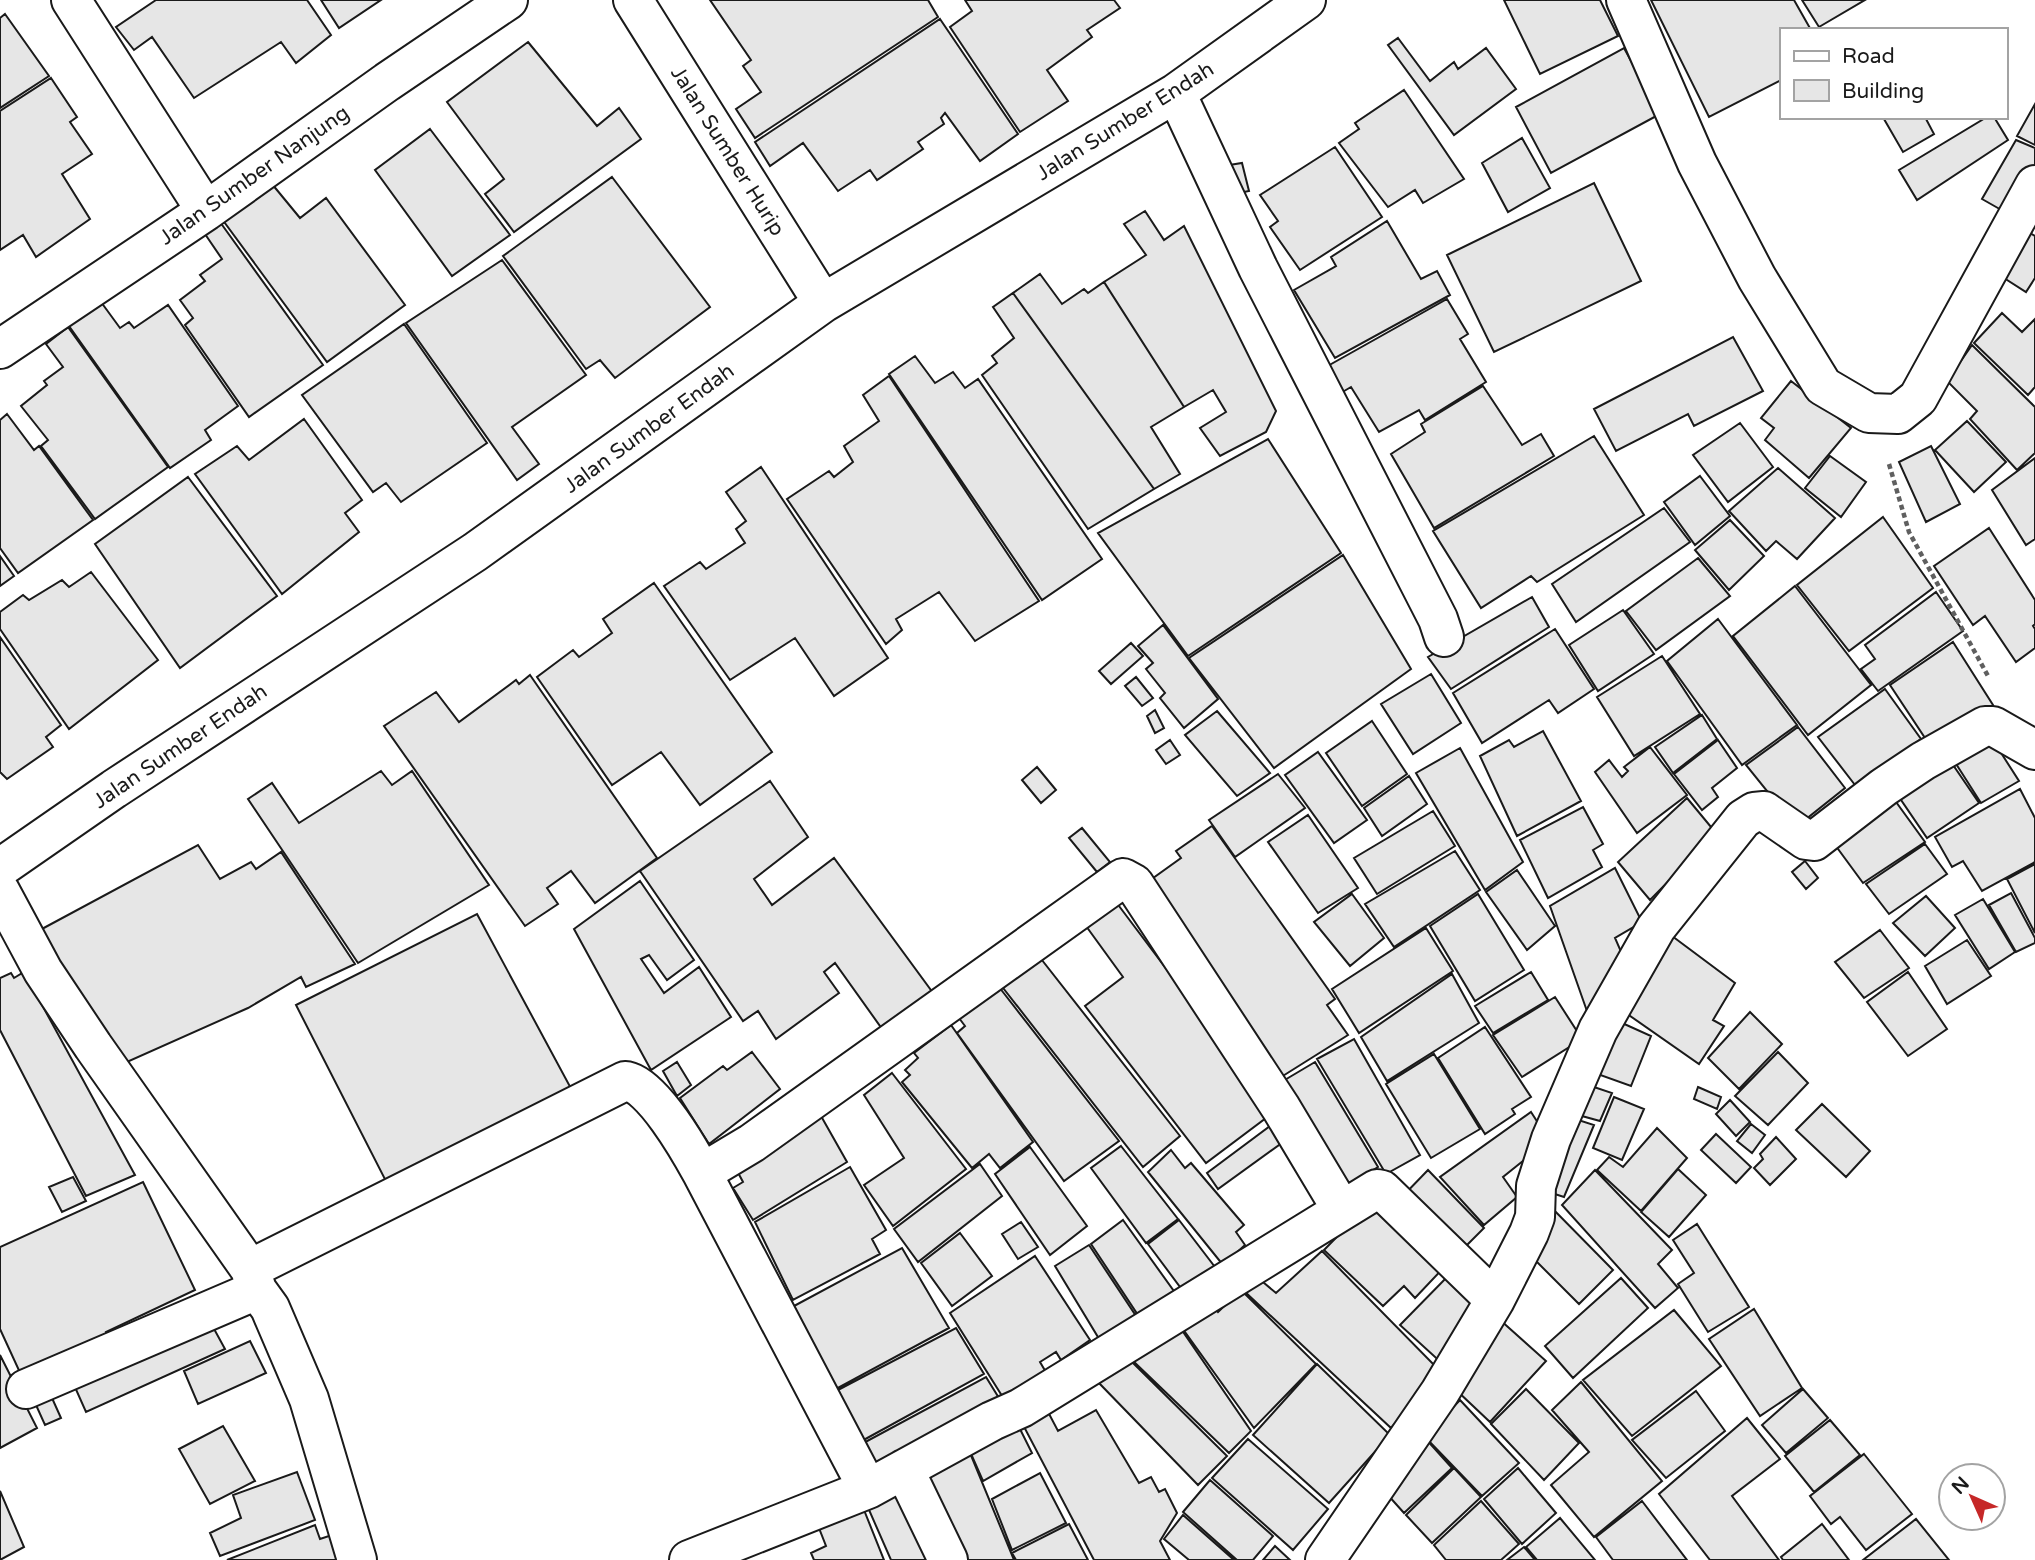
<svg xmlns="http://www.w3.org/2000/svg" width="2035" height="1560" font-family="'Varela Round',sans-serif">
  <style>
    .building { fill: #e6e6e6; stroke: #1a1a1a; stroke-width: 2 }
    .lines { fill: none; stroke-linecap: round; stroke-linejoin: round }
    .minor-casing { stroke: #1a1a1a; stroke-width: 42 }
    .path { stroke: #5f5f5f; stroke-width: 4.5; stroke-dasharray: 5 3.5; stroke-linecap: butt }
    .minor { stroke: #fff; stroke-width: 38 }
    .labels { text-anchor: middle; stroke-width: 5; stroke-linejoin: round; paint-order: stroke }
    .street-label { font-size: 21px; fill: #1a1a1a; stroke: #fff }
  </style>
  <rect width="100%" height="100%" fill="#fff"/>
  <path class="building" d="M156,0H307L331,35L296,63L281,42L194,98L152,37L134,50L116,27Z
    M321,0H381L339,28Z
    M710,0H928L938,17L755,138L736,109L761,92L743,66L751,60Z
    M965,0H1114L1120,8L1087,30L1092,37L1047,70L1068,101L1020,132L950,27L972,11Z
    M1504,0H1600L1618,36L1540,74Z
    M1651,0H1794L1811,30H1781V80L1709,117Z
    M1802,0H1865L1819,27Z
    M5,14L49,76L0,108V18Z
    M940,19L1018,134L980,161L945,113L941,118L944,124L918,142L923,149L877,180L870,170L838,191L803,143L770,166L755,142Z
    M1398,38L1430,81L1454,62L1458,69L1486,48L1516,89L1454,135L1388,45Z
    M528,42L597,126L619,108L641,139L514,232L485,194L504,179L447,102Z
    M1624,48L1660,114L1551,173L1516,107Z
    M51,78L77,117L70,122L92,154L62,174L90,219L36,257L23,235L0,250V111Z
    M1404,90L1464,179L1423,203L1415,190L1388,207L1339,143L1359,129L1355,123Z
    M2035,104V145L2017,136Z
    M1887,117H1925L1934,134L1903,152L1884,119Z
    M1987,117H1994L2008,140L1917,200L1899,170Z
    M430,129L510,235L452,276L375,170Z
    M1522,138L1550,188L1508,212L1482,163Z
    M2016,140L2035,148V177L2012,216L1982,199Z
    M1335,147L1382,217L1300,270L1270,227L1278,221L1260,195Z
    M1242,163L1249,191L1229,195L1223,166Z
    M612,177L710,307L615,378L600,360L586,369L503,256Z
    M1594,183L1641,281L1494,352L1447,255Z
    M272,184L300,218L326,198L405,305L327,362L222,219Z
    M1145,211L1164,240L1184,226L1276,411L1266,432L1220,456L1200,428L1226,412L1213,390L1184,407L1104,282L1146,255L1124,224Z
    M1387,221L1421,279L1437,271L1450,295L1335,358L1294,290L1336,266L1331,257Z
    M220,222L323,365L249,417L185,325L193,318L180,300L205,281L200,275L222,259L205,234Z
    M2026,231L2035,236V278L2026,292L2004,278L2019,254L2014,251Z
    M502,260L586,375L512,427L539,464L517,480L406,323Z
    M1040,274L1062,304L1084,289L1088,293L1104,282L1184,407L1151,427L1180,474L1154,489L1013,293Z
    M1013,293L1154,489L1088,529L982,375L997,363L992,356L1014,338L993,307Z
    M1447,299L1468,334L1460,339L1486,382L1425,420L1419,410L1379,432L1351,387L1334,397L1317,372Z
    M101,302L120,328L129,322L134,328L168,305L238,406L205,430L211,440L170,468L69,326Z
    M2002,313L2022,332L2035,319V387L2028,395L1974,343Z
    M404,324L487,443L401,502L386,483L373,492L302,395Z
    M68,327L168,467L95,519L41,446L48,440L21,406L47,385L44,381L63,367L46,344Z
    M1733,337L1763,391L1694,426L1688,414L1616,451L1594,409Z
    M1972,345L2035,407V453L2017,470L1970,419L1977,411L1947,381Z
    M915,356L935,383L953,372L965,388L978,379L1102,559L1042,600L889,374Z
    M889,376L1039,601L975,641L939,592L896,619L902,630L886,644L787,499L829,471L834,477L853,462L844,446L879,421L863,395Z
    M1791,381L1851,428L1809,478L1765,440L1774,428L1761,418Z
    M1483,386L1522,445L1541,434L1554,456L1434,528L1391,454L1425,432L1421,424Z
    M7,414L34,450L39,446L93,520L18,573L0,548V420Z
    M304,419L362,500L345,513L359,532L282,594L195,474L237,446L249,460Z
    M1967,421L2006,462L1974,492L1935,450Z
    M1740,423L1773,467L1728,502L1693,455Z
    M1594,436L1644,515L1537,582L1531,576L1481,608L1433,531Z
    M1268,439L1341,553L1188,656L1098,533Z
    M1931,446L1960,504L1926,522L1899,462Z
    M1830,456L1866,482L1841,517L1805,488Z
    M2035,458V539L2026,545L1992,490Z
    M761,467L888,658L834,696L795,638L730,680L664,586L700,562L706,569L745,543L736,529L746,521L726,492Z
    M1778,468L1835,518L1797,559L1776,541L1766,551L1729,511Z
    M1700,476L1730,516L1695,545L1664,502Z
    M188,477L277,596L180,668L95,544Z
    M1664,508L1690,542L1576,622L1552,584Z
    M1883,517L1933,588L1849,651L1797,585Z
    M1730,520L1764,556L1729,590L1695,550Z
    M1989,528L2035,600V624L2033,626L2035,629V648L2016,662L1985,616L1973,625L1934,566Z
    M1343,555L1411,669L1274,768L1189,658Z
    M0,556L14,576L0,586Z
    M1698,558L1730,596L1656,650L1626,611Z
    M91,572L158,660L69,729L0,629V612L23,595L29,600L62,580L69,587Z
    M654,583L772,752L700,805L661,752L612,785L537,677L573,650L579,657L612,633L603,619Z
    M1795,586L1871,685L1808,735L1733,636Z
    M1936,592L1963,631L1878,691L1861,669L1875,659L1865,645Z
    M1532,597L1549,627L1451,689L1428,657Z
    M1623,610L1654,654L1598,691L1569,645Z
    M1718,619L1797,725L1742,765L1667,661Z
    M1163,625L1218,699L1184,728L1160,698L1165,693L1146,669L1153,663L1138,646Z
    M1555,629L1594,689L1558,713L1549,700L1482,743L1453,693Z
    M0,637L61,725L46,737L53,747L7,779L0,772Z
    M1953,642L1993,705L1931,747L1890,685Z
    M1131,643L1143,656L1111,684L1099,671Z
    M1662,656L1700,714L1634,756L1597,697Z
    M1431,674L1461,723L1413,754L1381,704Z
    M530,675L657,858L595,903L571,871L547,888L558,904L525,926L384,726L436,692L459,722L516,680L519,684Z
    M1136,677L1153,698L1142,706L1125,686Z
    M1885,689L1921,739L1855,785L1818,737Z
    M1155,710L1164,728L1155,733L1147,716Z
    M1217,711L1270,773L1237,796L1185,735Z
    M1702,715L1717,739L1673,773L1655,747Z
    M1372,721L1407,774L1362,806L1326,753Z
    M1798,727L1845,788L1796,827L1746,765Z
    M1543,731L1581,801L1517,836L1480,756L1509,740L1514,747Z
    M1989,734L2019,781L1981,803L1951,756Z
    M1170,740L1180,755L1166,764L1156,750Z
    M1718,740L1737,768L1712,788L1718,797L1702,810L1674,774Z
    M1650,747L1687,795L1637,833L1595,772L1609,760L1622,777L1628,771L1624,767Z
    M1460,748L1523,862L1485,890L1416,773Z
    M1318,752L1367,820L1334,843L1285,775Z
    M1951,762L1979,803L1927,838L1897,794Z
    M1037,767L1056,790L1041,803L1022,780Z
    M381,771L392,785L412,771L489,885L358,963L248,799L272,783L299,823Z
    M1278,774L1305,808L1235,857L1209,820Z
    M1409,776L1427,804L1382,836L1364,808Z
    M770,781L808,837L754,879L772,905L834,858L936,997L885,1033L835,963L824,972L839,993L776,1039L758,1011L743,1021L640,871Z
    M2020,789L2035,818V862L1982,891L1963,861L1952,867L1935,837Z
    M1891,795L1925,842L1863,883L1830,838Z
    M1687,798L1716,833L1650,900L1618,862Z
    M1583,807L1603,844L1593,850L1602,867L1548,898L1520,840Z
    M1433,811L1455,846L1377,894L1354,858Z
    M1308,815L1358,888L1318,913L1268,842Z
    M1212,826L1335,999L1327,1005L1348,1035L1278,1079L1149,881L1181,858L1176,851Z
    M1082,828L1110,862L1097,872L1069,838Z
    M1925,844L1947,874L1889,914L1866,884Z
    M198,845L220,879L251,862L256,869L281,852L355,964L306,987L301,977L248,1008L118,1066L40,930Z
    M1455,851L1480,890L1394,947L1365,904Z
    M1805,861L1818,878L1806,889L1792,872Z
    M2035,864V933L2007,879Z
    M1615,868L1642,922L1615,938L1626,963L1588,1014L1550,906Z
    M1517,870L1555,926L1527,950L1486,892Z
    M640,881L694,960L667,980L649,955L641,959L664,993L699,967L731,1017L651,1070L574,929Z
    M2011,893L2035,938V943L2016,952L1989,905Z
    M1352,894L1384,938L1350,966L1314,922Z
    M1478,894L1524,970L1475,1001L1430,926Z
    M1926,896L1955,928L1925,956L1893,923Z
    M1983,899L2015,952L1989,969L1955,915Z
    M1116,902L1274,1112L1206,1163L1085,1006L1123,977L1086,926Z
    M477,914L574,1094L392,1193L296,1005Z
    M1426,928L1453,971L1359,1033L1332,989Z
    M1880,930L1909,968L1864,998L1835,962Z
    M1672,936L1735,983L1713,1020L1724,1026L1699,1064L1623,1011Z
    M1967,940L1991,976L1947,1004L1925,966Z
    M1038,955L1180,1136L1143,1167L1000,984Z
    M24,972L135,1175L86,1196L0,1030V978L11,973L14,978Z
    M1531,972L1548,1000L1493,1033L1475,1006Z
    M1908,972L1947,1029L1908,1056L1867,1002Z
    M1452,974L1479,1023L1387,1081L1361,1037Z
    M999,987L1119,1141L1064,1181L957,1033L965,1026L959,1018Z
    M1555,997L1582,1039L1522,1077L1493,1035Z
    M1750,1012L1782,1044L1739,1089L1708,1058Z
    M1611,1018L1651,1036L1631,1086L1589,1071Z
    M951,1025L1033,1142L1000,1168L989,1154L972,1168L902,1082L910,1075L905,1070L918,1058L914,1053Z
    M1485,1027L1531,1097L1512,1109L1515,1114L1485,1134L1438,1058Z
    M1354,1039L1420,1155L1386,1174L1317,1059Z
    M752,1052L780,1089L709,1144L680,1098L723,1066L727,1070Z
    M1778,1052L1808,1083L1768,1125L1735,1096Z
    M1434,1054L1480,1129L1431,1158L1386,1084Z
    M677,1062L691,1085L677,1096L663,1071Z
    M1315,1062L1378,1167L1342,1189L1278,1084Z
    M892,1073L966,1169L893,1226L864,1185L904,1158L864,1095Z
    M1582,1083L1612,1093L1600,1121L1571,1113Z
    M1698,1087L1721,1097L1717,1109L1694,1099Z
    M1614,1097L1644,1109L1622,1160L1593,1148Z
    M1730,1100L1750,1122L1736,1136L1716,1114Z
    M1822,1104L1870,1151L1846,1177L1796,1130Z
    M1531,1112L1549,1140L1503,1177L1517,1197L1484,1225L1440,1177Z
    M821,1116L847,1162L753,1220L733,1188L743,1182L735,1167Z
    M1569,1117L1594,1125L1564,1197L1539,1189Z
    M1274,1123L1286,1140L1218,1189L1207,1173Z
    M1751,1124L1765,1135L1752,1153L1737,1141Z
    M1657,1128L1687,1158L1641,1211L1597,1170L1609,1157L1623,1167Z
    M1716,1134L1751,1167L1736,1183L1701,1150Z
    M1776,1137L1796,1159L1770,1185L1754,1168L1763,1159L1760,1154Z
    M1121,1146L1178,1219L1146,1243L1091,1168Z
    M1030,1147L1087,1226L1050,1255L995,1174Z
    M1171,1150L1185,1168L1191,1163L1244,1225L1236,1232L1245,1245L1223,1265L1148,1172Z
    M980,1164L1002,1196L918,1262L894,1229Z
    M850,1167L886,1230L872,1239L880,1254L793,1300L755,1222Z
    M1678,1169L1706,1195L1669,1237L1641,1212Z
    M1428,1170L1484,1228L1454,1258L1398,1201Z
    M1595,1170L1672,1250L1658,1264L1678,1288L1655,1308L1562,1205Z
    M73,1177L86,1201L62,1212L49,1187Z
    M143,1182L195,1290L106,1332L109,1339L22,1377L0,1329V1247Z
    M1380,1193L1449,1262L1415,1298L1404,1286L1383,1306L1324,1250Z
    M1545,1201L1613,1270L1579,1304L1530,1255Z
    M1123,1220L1176,1294L1140,1318L1091,1244Z
    M1179,1220L1218,1271L1186,1295L1148,1244Z
    M1021,1222L1038,1247L1018,1259L1002,1234Z
    M1697,1224L1749,1307L1708,1332L1678,1284L1694,1273L1673,1240Z
    M960,1233L992,1276L952,1306L921,1263Z
    M1089,1245L1138,1319L1101,1342L1055,1266Z
    M902,1248L949,1328L836,1389L794,1306Z
    M1322,1251L1441,1372L1391,1428L1243,1290L1257,1277L1276,1293Z
    M1035,1256L1090,1340L1061,1360L1056,1352L1040,1362L1050,1379L1004,1399L950,1313Z
    M1450,1274L1480,1310L1446,1367L1400,1325Z
    M1621,1278L1648,1308L1573,1378L1545,1346Z
    M1241,1290L1316,1364L1254,1428L1180,1325L1211,1304L1218,1312Z
    M1754,1309L1802,1388L1760,1416L1709,1339Z
    M1674,1310L1721,1366L1632,1436L1583,1380Z
    M207,1316L225,1349L86,1412L70,1376Z
    M1499,1319L1546,1361L1490,1422L1454,1388Z
    M1179,1326L1251,1431L1229,1453L1131,1359Z
    M956,1328L984,1374L860,1442L836,1391Z
    M250,1341L266,1373L198,1404L184,1371Z
    M0,1355L37,1428L0,1448Z
    M1130,1360L1227,1456L1198,1485L1099,1383Z
    M1317,1364L1390,1435L1329,1503L1253,1435Z
    M986,1377L1002,1403L871,1477L856,1447Z
    M1581,1382L1662,1481L1594,1537L1551,1485L1589,1452L1552,1410Z
    M1526,1389L1579,1443L1544,1480L1491,1424Z
    M1803,1389L1828,1418L1786,1453L1762,1425Z
    M1696,1391L1725,1431L1666,1478L1632,1440Z
    M52,1398L61,1418L45,1425L36,1405Z
    M1460,1400L1519,1463L1482,1496L1425,1437Z
    M1047,1410L1058,1431L1096,1410L1139,1483L1151,1477L1159,1492L1165,1489L1177,1513L1160,1541L1170,1560H1094L1022,1423Z
    M1747,1418L1780,1459L1732,1496L1779,1560H1710L1659,1494Z
    M1830,1420L1860,1455L1814,1492L1785,1456Z
    M1016,1421L1032,1453L983,1481L968,1447Z
    M223,1426L255,1481L210,1504L179,1449Z
    M1425,1438L1452,1468L1404,1513L1378,1484Z
    M1248,1439L1328,1509L1293,1550L1212,1478Z
    M968,1448L1014,1560H958L916,1473Z
    M1864,1454L1912,1514L1866,1550L1840,1517L1831,1524L1810,1496Z
    M1454,1468L1481,1497L1432,1543L1406,1515Z
    M1518,1468L1556,1513L1522,1544L1484,1499Z
    M297,1472L315,1520L220,1556L210,1533L241,1518L233,1495Z
    M1040,1473L1066,1523L1012,1550L992,1499Z
    M1210,1480L1273,1536L1253,1560H1237L1183,1512Z
    M908,1483L943,1560H891L866,1503Z
    M0,1491L24,1547L0,1560Z
    M1481,1501L1519,1544L1501,1560H1446L1434,1545Z
    M1642,1501L1687,1560H1613L1596,1537Z
    M862,1505L884,1560H814L811,1553L826,1546L817,1523Z
    M1183,1515L1234,1560H1189L1164,1539Z
    M1560,1518L1595,1560H1537L1526,1547Z
    M1916,1519L1949,1560H1863Z
    M1069,1524L1088,1560H1016L1012,1553Z
    M1822,1524L1849,1560H1783L1781,1557Z
    M315,1525L320,1539L335,1534L342,1560H227Z
    M1275,1546L1290,1560H1263Z
    M1524,1547L1535,1560H1507Z"/>
  <g class="lines">
    <defs>
      <path id="minor" d="M71,0L206,211
        M633,0L823,303
        M1626,0L1697,163L1757,278L1823,386L1869,413L1898,414L1918,398L2035,185
        M1176,93L1258,268L1438,619L1444,637
        M0,349L206,211L387,82L508,0
        M0,868L114,789L475,552L823,303L1176,93L1306,0
        M0,891L43,971L93,1046L250,1269L257,1290L270,1308L309,1399L357,1560
        M702,1173L868,1489
        M250,1269L625,1081C651,1082 690,1151 702,1173L752,1143L1123,878L1134,884L1281,1108L1342,1210
        M26,1389L257,1290
        M904,1469L948,1560
        M689,1560L868,1489L992,1421L1021,1408L1377,1189L1382,1190L1495,1300
        M1325,1560L1440,1392L1495,1300L1529,1233L1535,1217L1536,1186L1551,1139L1598,1030L1656,928L1743,819L1754,812L1764,811L1806,840L1814,841L1884,787L1923,761L1985,726H1993L2035,750"/>
    </defs>
    <use href="#minor" class="minor-casing"/>
    <path class="path" d="M1889,464L1909,532L1988,676"/>
    <use href="#minor" class="minor"/>
  </g>
  <g class="labels">
    <g class="street-label">
      <text transform="translate(1125 121) rotate(-32)" y="7">Jalan Sumber Endah</text>
      <text transform="translate(728 151) rotate(58)" y="7">Jalan Sumber Hurip</text>
      <text transform="translate(254 175) rotate(-35)" y="7">Jalan Sumber Nanjung</text>
      <text transform="translate(649 428) rotate(-36)" y="7">Jalan Sumber Endah</text>
      <text transform="translate(180 746) rotate(-34)" y="7">Jalan Sumber Endah</text>
    </g>
  </g>
  <rect x="1780" y="28" width="228" height="91" fill="#ffffff" stroke="#a3a3a3" stroke-width="2"/>
  <rect x="1794" y="51" width="35" height="10" fill="#ffffff" stroke="#a3a3a3" stroke-width="2"/>
  <text x="1842" y="63" font-size="21" fill="#1a1a1a">Road</text>
  <rect x="1794" y="80" width="35" height="21" fill="#e6e6e6" stroke="#a3a3a3" stroke-width="2"/>
  <text x="1842" y="98" font-size="21" fill="#1a1a1a">Building</text>
  <g transform="translate(1972 1497) rotate(315)"><circle r="33" fill="#ffffff" stroke="#a3a3a3" stroke-width="2"/>
  <path d="M0-5L12 26L0 18L-12 26Z" fill="#c62828"/>
  <text y="-10" font-size="19" font-weight="bold" text-anchor="middle" fill="#1a1a1a">N</text>
  </g>
</svg>
